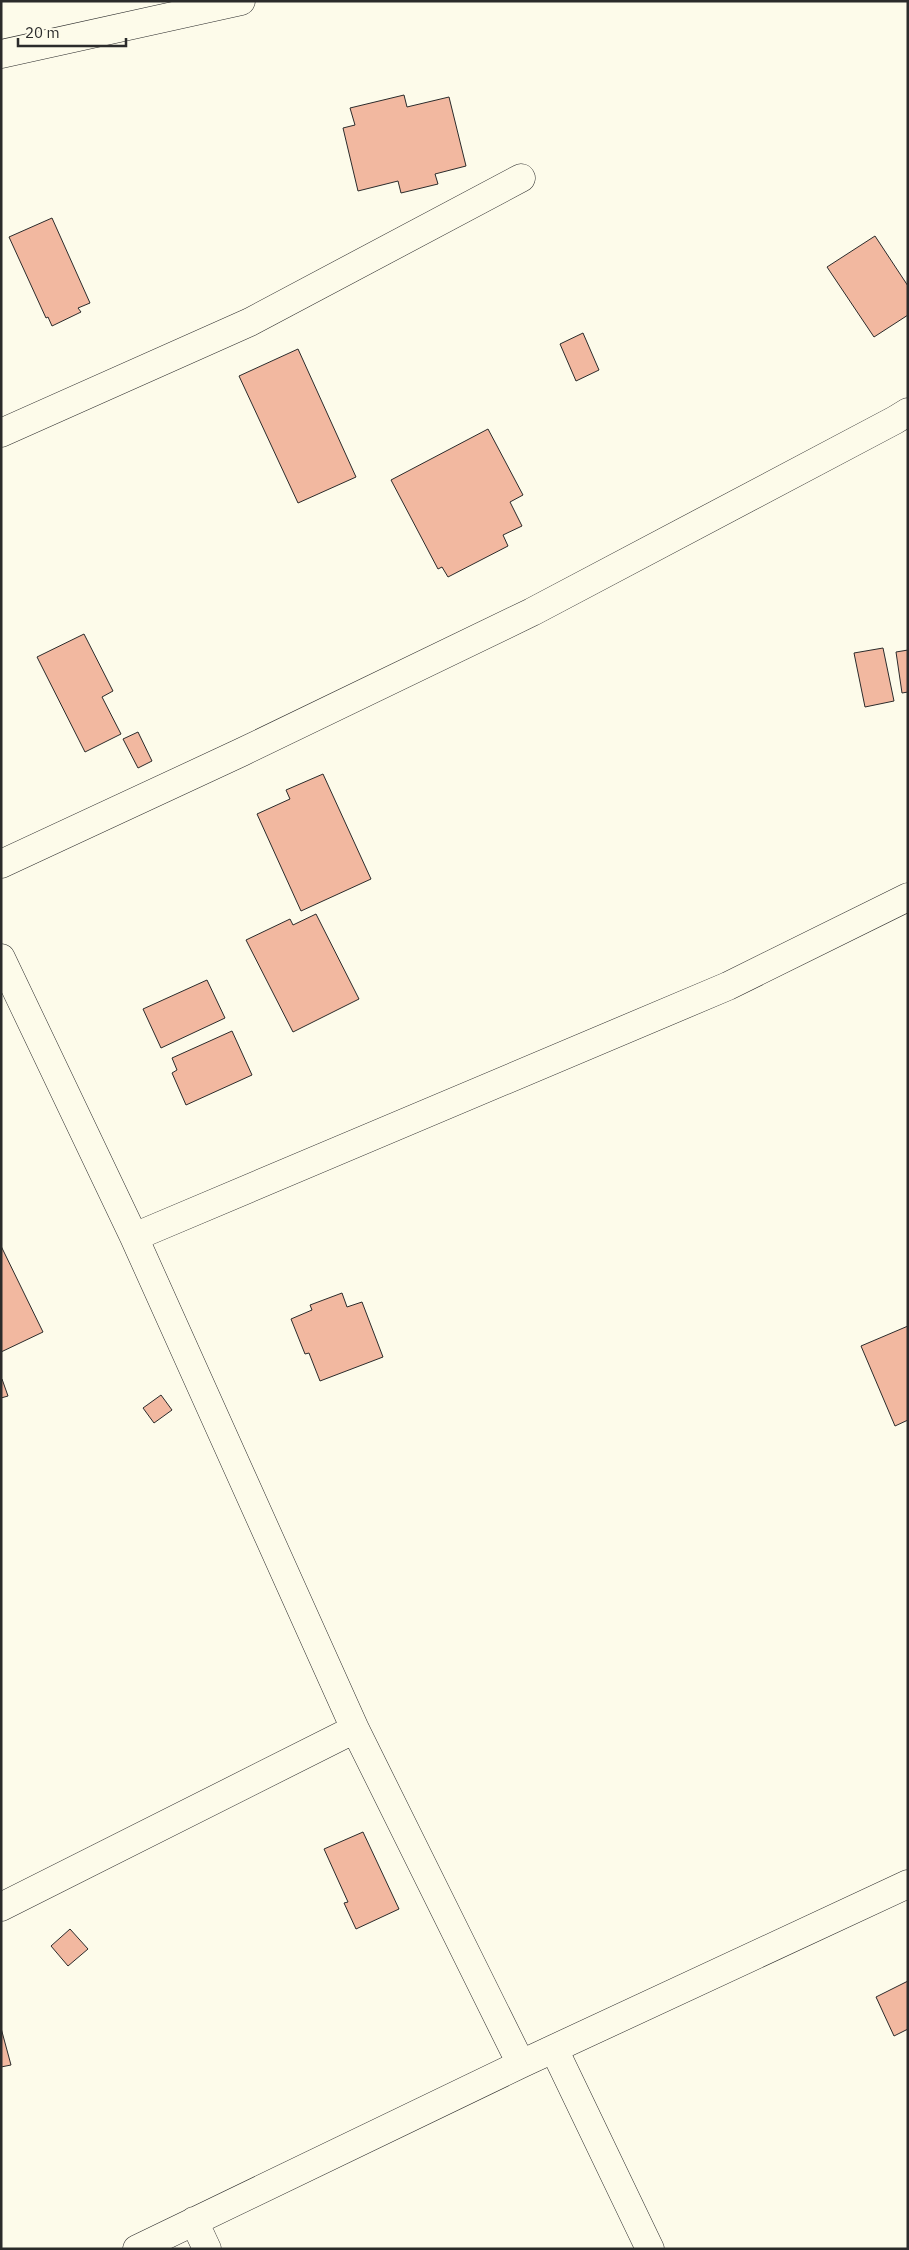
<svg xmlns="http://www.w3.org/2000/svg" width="909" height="2250" font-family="'IBM Plex Sans',sans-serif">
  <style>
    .building { fill: #f2b8a0; stroke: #2b2b2b }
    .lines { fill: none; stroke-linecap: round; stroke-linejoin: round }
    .street-casing { stroke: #2b2b2b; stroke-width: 29 }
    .street { stroke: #fdfbea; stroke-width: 28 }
  </style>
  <rect width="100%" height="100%" fill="#fdfbea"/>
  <path class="building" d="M404,95L407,107L449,97L466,166L435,174L438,184L401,193L398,181L358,191L343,128L355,125L350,108Z
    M52,218L90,303L78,308L81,312L52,326L48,317L46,318L9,237Z
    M875,236L908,286V315L874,337L827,267Z
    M583,333L599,370L576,381L560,344Z
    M298,349L356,477L298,503L239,376Z
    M488,429L523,495L510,502L522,526L503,535L508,546L448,577L442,567L438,569L391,480Z
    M84,634L113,691L102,697L121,734L85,752L37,657Z
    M883,648L894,701L865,707L854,653Z
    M908,650V692L902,693L896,652Z
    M138,732L152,761L138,768L123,739Z
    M323,774L371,879L301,911L257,814L290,799L286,790Z
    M316,914L359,999L293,1032L246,940L290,919L293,925Z
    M207,980L225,1018L161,1048L143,1009Z
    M232,1031L252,1075L186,1105L172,1073L177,1070L172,1058Z
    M1,1246L43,1332L1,1352Z
    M342,1293L347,1307L362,1302L383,1357L320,1381L309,1353L305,1354L291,1319L312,1310L310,1305Z
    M908,1326V1420L895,1426L861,1346Z
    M2,1379L8,1396L1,1398V1380Z
    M161,1395L172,1410L154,1423L143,1408Z
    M363,1832L399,1909L356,1929L344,1903L348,1902L324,1849Z
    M70,1929L88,1949L68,1966L51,1946Z
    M908,1981V2029L894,2036L876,1997Z
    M1,2028L11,2065L1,2067Z"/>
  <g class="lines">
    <defs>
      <path id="street" d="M1,54L241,1
        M1,433L250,322L521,178
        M1,864L242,752L532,612L895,420L908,412
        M1,958L134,1237L355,1729L521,2064
        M134,1237L728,986L908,897
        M1,1907L355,1729
        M554,2049L650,2249
        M194,2221L207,2249
        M137,2249L521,2064L908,1884"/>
    </defs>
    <use href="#street" class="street-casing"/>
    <use href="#street" class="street"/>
  </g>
  <rect width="909" height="2250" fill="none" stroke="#2b2b2b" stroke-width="5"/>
  <path d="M18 38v8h108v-8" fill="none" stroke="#2b2b2b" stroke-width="2.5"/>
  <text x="25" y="38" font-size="15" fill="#2b2b2b" stroke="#fdfbea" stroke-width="4" paint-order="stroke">20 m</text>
</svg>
